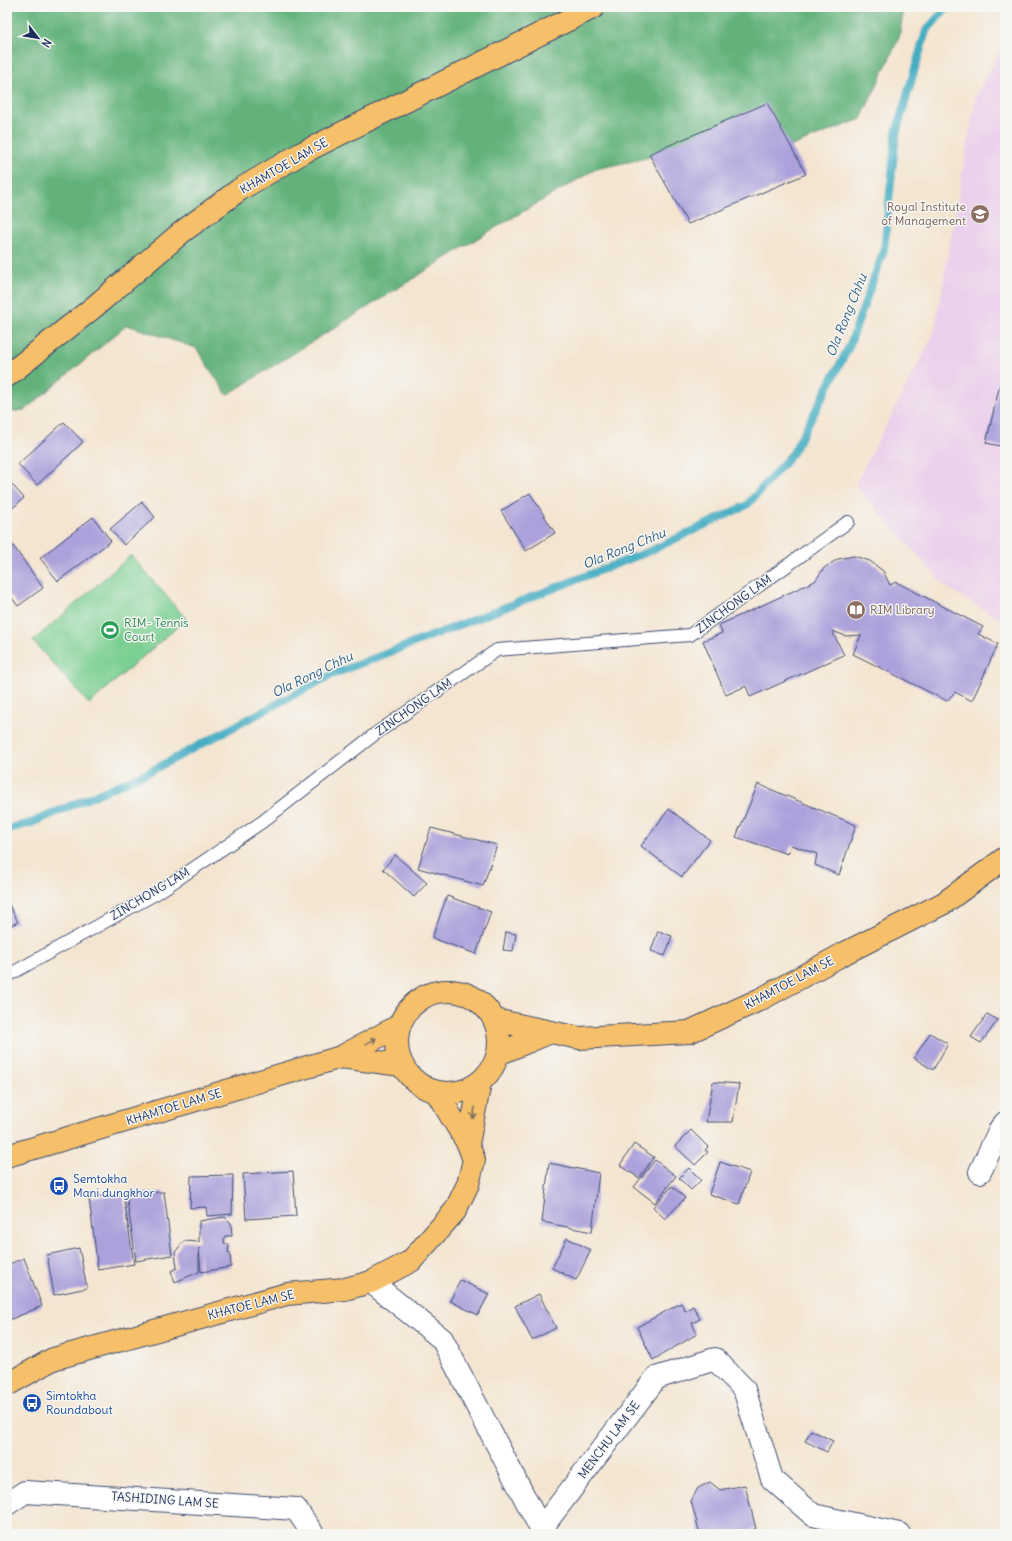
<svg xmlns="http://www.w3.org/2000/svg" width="1012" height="1541" font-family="Delius,sans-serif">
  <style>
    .built { fill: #ebd1eb }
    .green { fill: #7acf92; stroke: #4a7f78 }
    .forest { fill: #63b27c; stroke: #3f706d }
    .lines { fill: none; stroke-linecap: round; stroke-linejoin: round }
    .stream { stroke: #44adc3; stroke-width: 8 }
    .building { fill: #aca1db }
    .service-casing { stroke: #3c4a6f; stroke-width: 14 }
    .minor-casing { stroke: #3c4a6f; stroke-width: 24 }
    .primary-casing { stroke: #3c4a6f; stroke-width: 24 }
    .service { stroke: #fff; stroke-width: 12 }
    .minor { stroke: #fff; stroke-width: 22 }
    .primary { stroke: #f6c06b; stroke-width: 22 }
    .oneway { stroke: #7e7064 }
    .labels { text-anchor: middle; stroke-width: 3; stroke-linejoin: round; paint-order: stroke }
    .street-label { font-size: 12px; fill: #1b2f5e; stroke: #f6f6f2 }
    .education-label { font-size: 12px; fill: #785e54; stroke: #f6f6f2; text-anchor: end }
    .leisure-label { font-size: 12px; fill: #27864d; stroke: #f6f6f2; text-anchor: start }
    .transit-label { font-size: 12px; fill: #164399; stroke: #f6f6f2; text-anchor: start }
    .water-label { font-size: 13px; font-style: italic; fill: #295b81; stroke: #f6f6f2 }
  </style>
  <rect width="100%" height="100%" fill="#f6f6f2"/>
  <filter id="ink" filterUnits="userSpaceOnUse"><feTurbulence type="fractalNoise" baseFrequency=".025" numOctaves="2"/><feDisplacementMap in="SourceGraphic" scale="8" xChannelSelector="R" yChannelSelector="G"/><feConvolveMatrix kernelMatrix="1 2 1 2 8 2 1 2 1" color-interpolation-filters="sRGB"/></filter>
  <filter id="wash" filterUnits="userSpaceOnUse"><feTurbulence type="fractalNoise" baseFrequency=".012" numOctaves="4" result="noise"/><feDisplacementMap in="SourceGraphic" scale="16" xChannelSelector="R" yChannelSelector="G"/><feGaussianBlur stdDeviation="0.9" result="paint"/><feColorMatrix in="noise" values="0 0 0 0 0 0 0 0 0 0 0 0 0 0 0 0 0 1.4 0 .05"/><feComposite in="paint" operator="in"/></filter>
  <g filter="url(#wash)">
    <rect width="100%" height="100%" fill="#f4e5d1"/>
    <path class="built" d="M1005,42V622L946,587L855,485L934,333L976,95Z"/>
    <path class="green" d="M131,555L186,619L89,704L33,641Z"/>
    <path class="forest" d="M7,7H904L899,38L861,119L725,172L678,151L596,169L483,235L227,395L196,348L127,325L25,410L7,412Z"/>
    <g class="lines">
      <path class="stream" d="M7,829L31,823L151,771L331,675L650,551L747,505L793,453L849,347L884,250L896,133L926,31L947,7"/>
    </g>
    <g id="blocks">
      <path class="building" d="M767,103L806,174L688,224L649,154Z
        M1004,367H1005V447L986,443Z
        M64,422L83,442L37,485L18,464Z
        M7,479L24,498L7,513Z
        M530,493L555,533L526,551L501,511Z
        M142,502L155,517L124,545L110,529Z
        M93,517L111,541L58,581L40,558Z
        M7,537L43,588L18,606L7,591Z
        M854,556L870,561L883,571L890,585L896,582L983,627L978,634L998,644L972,701L955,692L947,701L853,654L861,635L846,636L832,631L844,655L750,697L746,686L726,695L703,641L722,633L719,625L815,581L824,568L838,559Z
        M758,784L856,825L839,875L815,865L817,854L791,845L788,854L736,837Z
        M669,809L710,840L682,877L641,846Z
        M431,828L497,845L483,886L418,868Z
        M395,855L427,883L414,897L383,869Z
        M447,896L491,912L476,954L432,938Z
        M7,901L18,922L7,927Z
        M658,931L672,936L665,956L651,951Z
        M506,932L516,934L513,951L503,950Z
        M987,1014L998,1020L981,1043L971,1037Z
        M930,1033L948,1044L933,1070L914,1058Z
        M713,1082L739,1084L733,1122H706Z
        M691,1130L708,1147L705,1150L708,1152L695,1165L675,1146Z
        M634,1144L654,1157L639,1178L620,1165Z
        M655,1160L676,1176L655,1203L634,1187Z
        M720,1162L750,1172L739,1204L709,1194Z
        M549,1163L599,1173L592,1232L542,1222Z
        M689,1168L701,1180L691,1190L679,1178Z
        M293,1171L296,1216L246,1219L243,1174Z
        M233,1175L232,1214L207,1216L206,1207L190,1208L191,1176Z
        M672,1186L685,1198L665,1219L653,1207Z
        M164,1192L172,1255L136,1261L126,1193Z
        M123,1193L134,1264L98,1270L89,1198Z
        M225,1217L231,1223L232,1236H225L224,1241L225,1244H229L228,1253H230L231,1267L201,1272L199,1248V1272L175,1282L171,1271L177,1268L175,1252L184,1241L199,1242V1221Z
        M567,1238L591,1250L576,1280L552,1268Z
        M79,1248L87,1288L54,1295L47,1255Z
        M24,1258L42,1306L7,1321V1265Z
        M460,1280L489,1294L478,1315L450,1301Z
        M539,1294L556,1328L532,1340L515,1306Z
        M681,1303L685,1311L693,1306L700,1319L692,1323L697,1334L653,1360L637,1327Z
        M811,1430L833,1441L827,1452L805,1441Z
        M710,1482L720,1490L745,1485L756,1529L733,1534H700L691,1501L698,1488Z"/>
    </g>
  </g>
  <g filter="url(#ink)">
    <use href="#blocks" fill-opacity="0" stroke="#3c4a6f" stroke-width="1"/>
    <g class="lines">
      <defs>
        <path id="service" d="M7,976L157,893L262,822L375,734L497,650L690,635L848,522"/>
        <path id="minor" d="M980,1172L1000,1129L1005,1123
          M371,1282L442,1339L541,1529L656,1378L715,1359L744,1389L772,1479L813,1515L899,1534
          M7,1504L25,1492L296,1509L313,1534"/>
        <path id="primary" d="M7,376L94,307L182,232L239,190L302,153L594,7
          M397 1042a51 51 0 1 1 102 0a51 51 0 1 1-102 0Z
          M495,1020L579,1038L689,1032L761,999L845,953L944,903L1005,858
          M498,1054L551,1032
          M341,1057L401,1065
          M468,1144L480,1083
          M7,1156L341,1057L400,1025
          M7,1385L53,1359L287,1294L345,1289L371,1282L411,1261L455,1211L468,1184L474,1160L468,1144L437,1093"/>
      </defs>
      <use href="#service" class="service-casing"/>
      <use href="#minor" class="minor-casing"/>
      <use href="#primary" class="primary-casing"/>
      <use href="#service" class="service"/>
      <use href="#minor" class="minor"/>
      <use href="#primary" class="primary"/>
    </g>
    <defs><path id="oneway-shaft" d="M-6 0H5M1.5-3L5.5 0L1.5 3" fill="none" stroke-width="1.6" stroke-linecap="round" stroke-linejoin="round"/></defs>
    <g class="oneway">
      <use href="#oneway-shaft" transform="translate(371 1041) rotate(-29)"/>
      <use href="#oneway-shaft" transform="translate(474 1113) rotate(101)"/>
    </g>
  </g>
  <defs>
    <symbol id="university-disc" viewBox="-11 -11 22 22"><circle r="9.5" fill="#8d6e63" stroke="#f6f6f2"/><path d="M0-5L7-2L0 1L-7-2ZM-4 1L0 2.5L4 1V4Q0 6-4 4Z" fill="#fff"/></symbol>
    <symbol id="library-disc" viewBox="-11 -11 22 22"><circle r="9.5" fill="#8d6e63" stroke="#f6f6f2"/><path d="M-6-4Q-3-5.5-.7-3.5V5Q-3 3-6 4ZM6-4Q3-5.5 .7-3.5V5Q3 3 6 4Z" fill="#fff"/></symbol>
    <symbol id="stadium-disc" viewBox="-11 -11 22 22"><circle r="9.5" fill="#2e9e5b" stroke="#f6f6f2"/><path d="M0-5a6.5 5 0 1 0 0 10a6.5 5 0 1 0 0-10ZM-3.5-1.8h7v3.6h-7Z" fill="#fff"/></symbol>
    <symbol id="bus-disc" viewBox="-11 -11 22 22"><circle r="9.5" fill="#1a4fb4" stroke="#f6f6f2"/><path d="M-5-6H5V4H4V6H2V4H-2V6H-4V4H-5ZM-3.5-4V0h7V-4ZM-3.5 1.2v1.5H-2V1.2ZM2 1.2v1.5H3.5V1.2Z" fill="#fff"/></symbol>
  </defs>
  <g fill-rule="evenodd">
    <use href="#university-disc" x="969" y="203" width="22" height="22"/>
    <use href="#library-disc" x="845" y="599" width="22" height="22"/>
    <use href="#stadium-disc" x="99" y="619" width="22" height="22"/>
    <use href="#bus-disc" x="48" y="1175" width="22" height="22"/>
    <use href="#bus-disc" x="21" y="1392" width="22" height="22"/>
  </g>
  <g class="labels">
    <g class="street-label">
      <text transform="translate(284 166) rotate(-30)" y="4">KHAMTOE LAM SE</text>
      <text transform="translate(734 604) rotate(-36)" y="4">ZINCHONG LAM</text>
      <text transform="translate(414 707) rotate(-35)" y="4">ZINCHONG LAM</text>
      <text transform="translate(150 894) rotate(-31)" y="4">ZINCHONG LAM</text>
      <text transform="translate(789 983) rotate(-28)" y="4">KHAMTOE LAM SE</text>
      <text transform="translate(174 1107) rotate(-17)" y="4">KHAMTOE LAM SE</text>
      <text transform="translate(251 1305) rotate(-14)" y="4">KHATOE LAM SE</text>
      <text transform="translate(609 1440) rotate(-53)" y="4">MENCHU LAM SE</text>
      <text transform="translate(165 1500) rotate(4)" y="4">TASHIDING LAM SE</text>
    </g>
    <g class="education-label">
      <text x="966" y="211">Royal Institute<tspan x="966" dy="14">of Management</tspan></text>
      <text x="870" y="614" text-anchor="start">RIM Library</text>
    </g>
    <g class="leisure-label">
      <text x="124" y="627">RIM- Tennis<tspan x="124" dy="14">Court</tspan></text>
    </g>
    <g class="transit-label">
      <text x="73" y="1183">Semtokha<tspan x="73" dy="14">Mani dungkhor</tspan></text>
      <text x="46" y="1400">Simtokha<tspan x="46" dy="14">Roundabout</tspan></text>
    </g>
    <g class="water-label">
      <text transform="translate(846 315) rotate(-68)" y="5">Ola Rong Chhu</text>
      <text transform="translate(624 548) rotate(-22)" y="5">Ola Rong Chhu</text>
      <text transform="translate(312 674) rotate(-26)" y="5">Ola Rong Chhu</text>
    </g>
  </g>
  <rect width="1012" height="1541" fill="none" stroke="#f6f6f2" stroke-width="24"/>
  <g transform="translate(38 38) rotate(121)" stroke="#f6f6f2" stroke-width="3" paint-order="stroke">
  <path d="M0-3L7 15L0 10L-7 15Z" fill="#1b2f5e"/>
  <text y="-6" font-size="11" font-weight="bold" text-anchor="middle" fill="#1b2f5e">N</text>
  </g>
</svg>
